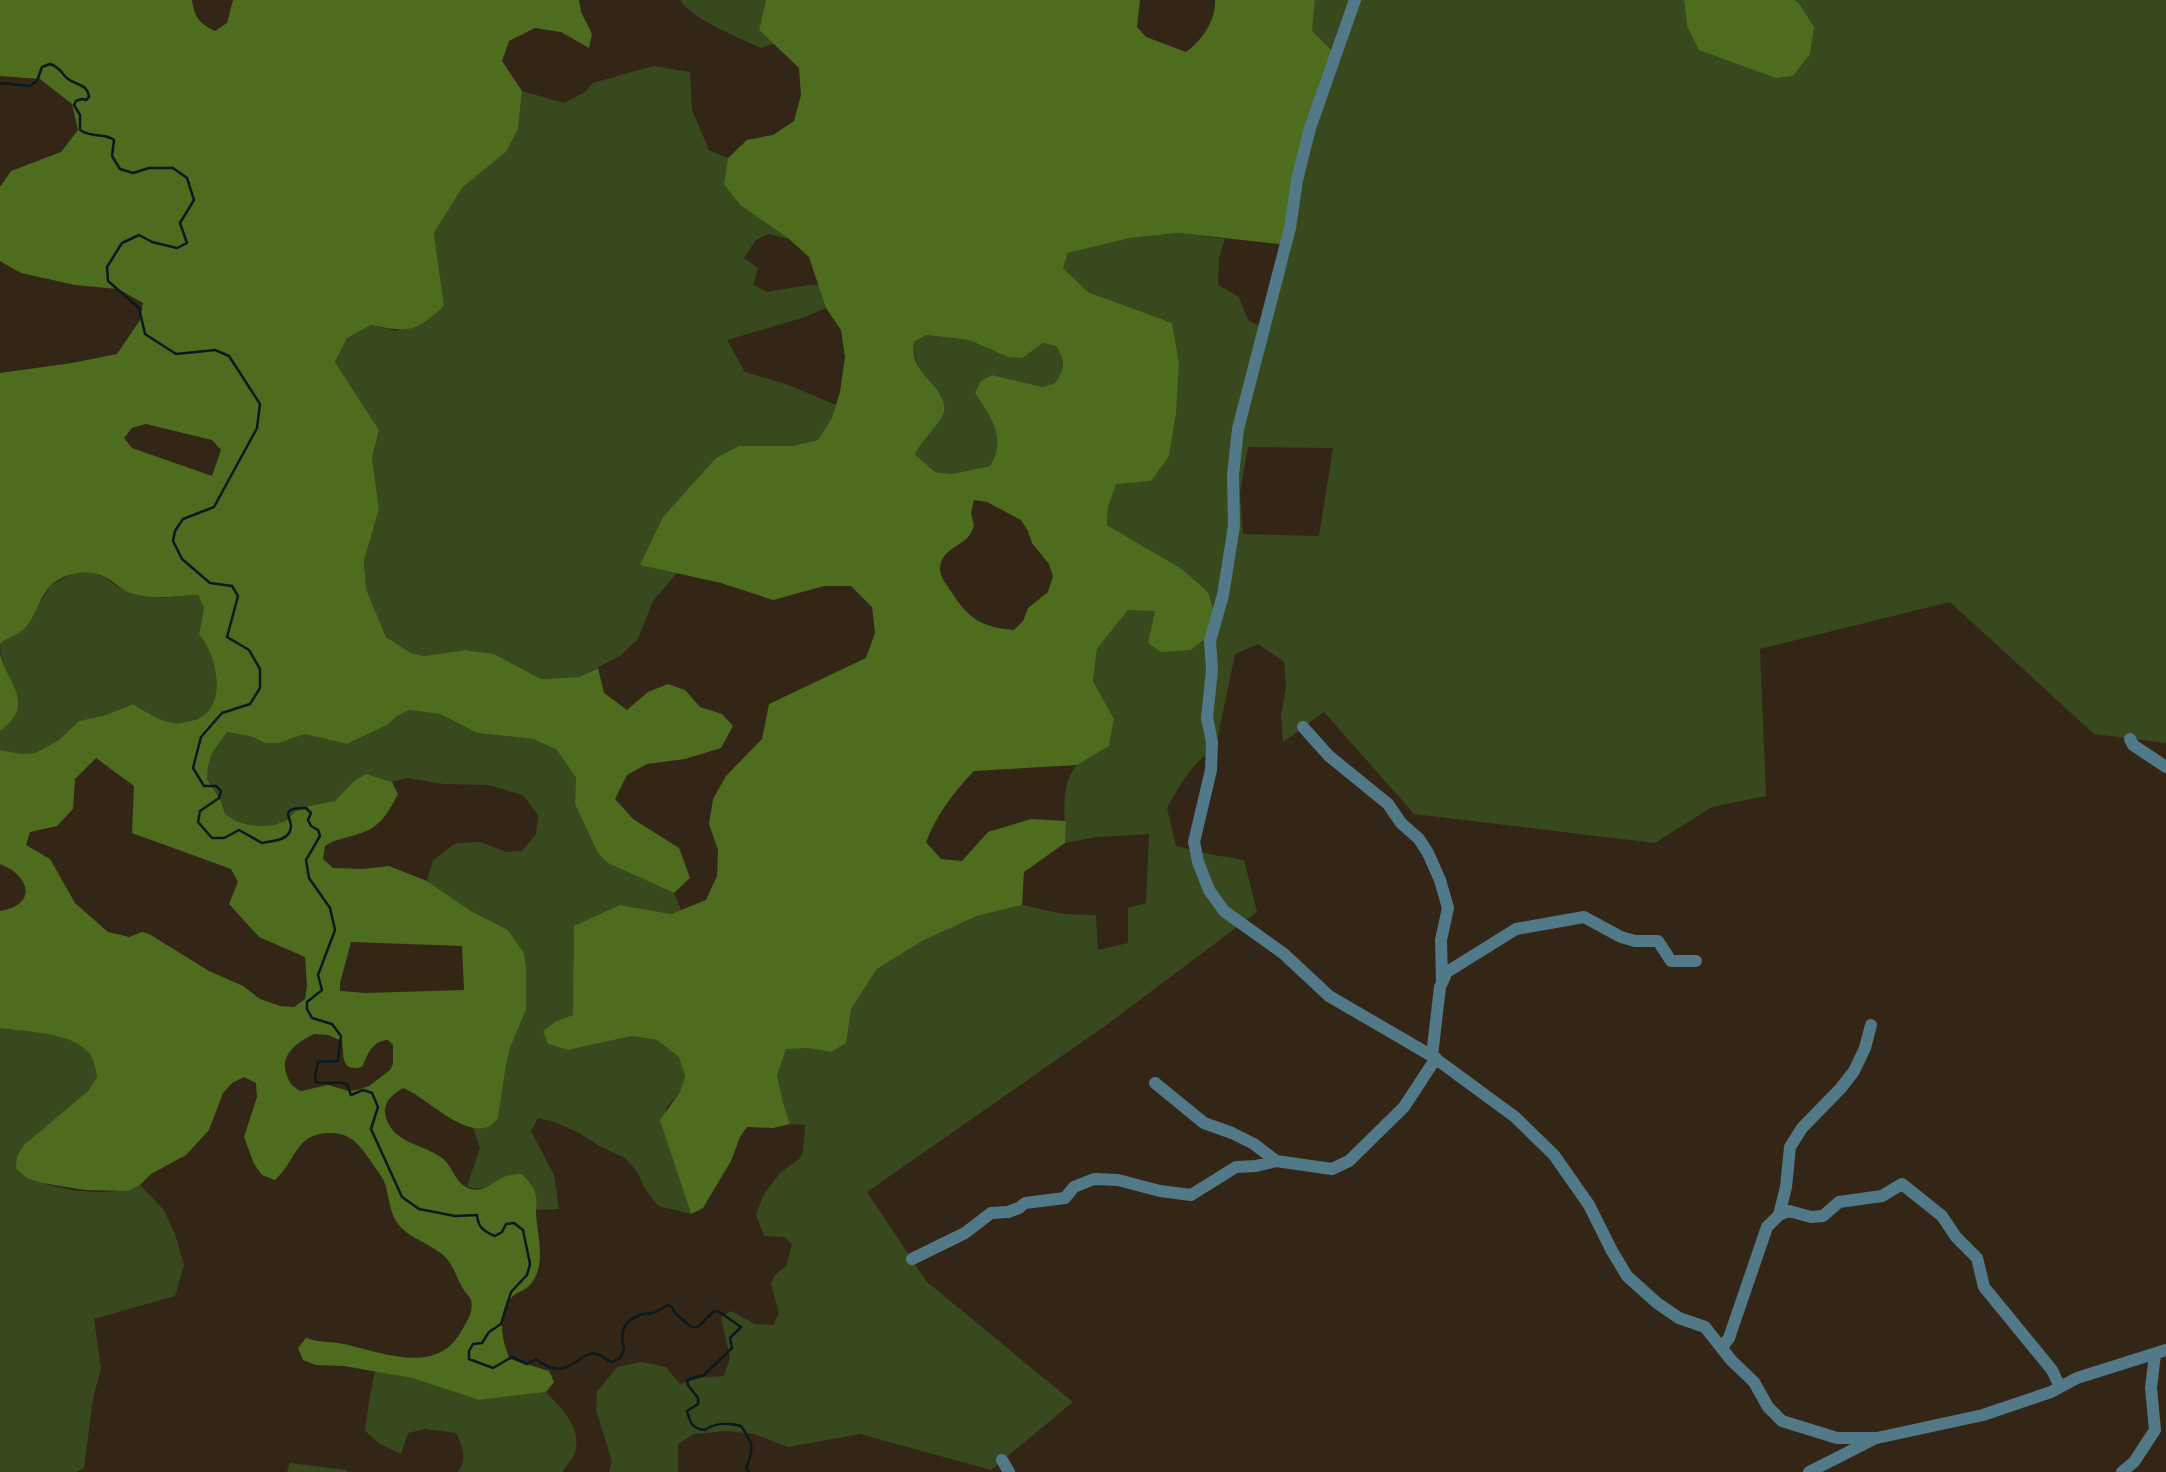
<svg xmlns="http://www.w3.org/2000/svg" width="2166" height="1472" font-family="'Fira Sans',sans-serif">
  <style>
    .green { fill: #37491d; fill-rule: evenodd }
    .forest { fill: #4d6c1e; fill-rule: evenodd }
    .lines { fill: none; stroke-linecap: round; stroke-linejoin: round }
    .stream { stroke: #0a191d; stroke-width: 2.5 }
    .minor { stroke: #527988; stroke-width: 12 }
  </style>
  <rect width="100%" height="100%" fill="#332617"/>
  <path class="green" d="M680,0H766L759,30L774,44L761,48C741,39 690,18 680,0Z
    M1315,0H1684L1687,26L1800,5L1795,0H2166V743L2094,734L1950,602L1760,649L1766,796L1712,807L1655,843L1414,814L1324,712L1283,742L1281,716L1286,686L1284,662L1258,644L1235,654L1216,746C1190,766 1183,780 1167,808L1176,846L1214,855L1244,860L1257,912L1105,1026L867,1192L927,1282L1073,1402L991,1470L860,1434L788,1447L754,1434L727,1431L694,1434L678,1444V1472H609L612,1461L596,1410L597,1392L617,1367L642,1362L666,1367L680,1384L698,1378L724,1376L730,1358L721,1317L731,1311L755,1324L773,1325L779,1314L771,1283L775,1275L786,1266L792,1244L784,1237L764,1236L756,1214L764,1194L780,1173L799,1159L803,1152L805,1125L790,1124L783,1102L777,1076L786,1048H808L831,1052L851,1009L877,969L924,940L977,916L1022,905L1063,914L1096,915L1098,950L1128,943V908L1146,903L1149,834L1096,837L1065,843C1066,818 1059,787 1076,766C1083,758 1099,752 1109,746L1114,719L1093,681L1097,649L1128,610H1155L1208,592L1182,569L1107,525L1108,508L1116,483L1151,481L1172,323L1088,292L1063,268L1068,253L1130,238L1178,233L1225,239L1219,257L1218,285L1239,297L1248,320L1265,329L1290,254L1288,245ZM1248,447L1333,448L1319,536L1243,534L1240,493Z
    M653,66L690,72L692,110L709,150L728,158L725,184L740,205L789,239L768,234L756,240L744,258L758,268L753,285L767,292L808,285H819L826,308L802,318L727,340L745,372L786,384L836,405L832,418L818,440L792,446H739L640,565L677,573L653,601L638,639L620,656L579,677L541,679L494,654L465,650L424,656L411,653L386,637L366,589L364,561L379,509L372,458L379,430L335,362L347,338L371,325L397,331L444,306L434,233L462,188L506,152L518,129L522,91L564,103L585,92L593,83Z
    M926,335L969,340L1008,357H1022L1043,343L1056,346C1066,362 1065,367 1055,383L1043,387L992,375L975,393C991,417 1007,439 990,466L951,474L935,472L915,454L921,442L938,422L942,397C928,380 912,366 914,342Z
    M76,572H92L106,578L119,588L159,598L198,595L204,608L199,633C218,656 230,714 190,721C185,722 179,724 173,723C159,721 145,711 133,704L106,715L79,721L59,740L35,753L22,754L0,750V731C40,702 0,679 0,644L8,637L22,631L51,585Z
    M409,710L440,714L477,733L533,739L557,750L576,778L575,804L609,863L674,893L681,910L671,914L620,905L573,1015L556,1021L543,1031L548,1044L568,1050L632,1036L657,1040L679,1056L685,1076L680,1092L666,1108L667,1139L691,1214L658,1206L644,1187L638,1173L625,1158L601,1147L579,1133L555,1122L538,1118L531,1131L554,1175L559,1209L536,1210V1195L531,1183L508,1175C493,1184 485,1193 467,1186L480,1148L473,1128L488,1127L510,1048L526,1010V967L524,953L508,930L471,911L427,881L433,860L456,843L480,842L507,852L522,851L536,834L538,815L523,795L488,785L444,784L406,778L392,782L366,774L355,780L336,801L309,806L296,811L287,820L274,825L262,826L249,825L236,821L225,814L221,801L207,779L208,765L212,753L227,732L253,737L265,743H279L305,734L347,744L387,725L397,716Z
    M0,1028C25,1032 69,1032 87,1051C94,1057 95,1068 97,1077L88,1091L16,1169C41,1191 110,1199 140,1185L164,1210L175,1234L184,1265L175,1296L94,1319L101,1368L93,1399L84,1468L76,1472H0Z
    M375,1371L412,1378L479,1400L546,1392C562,1409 582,1427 575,1452C573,1459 566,1465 563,1472H458C468,1459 462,1446 456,1433L425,1429L408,1433L401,1454L380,1444L365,1431L369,1401Z
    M290,1463L346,1470L348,1472H287Z"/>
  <path class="forest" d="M0,0H192C194,17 200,24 215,31L227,23L233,0H579L581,12L592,34L589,48L561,32L535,28L509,41L502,61L522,91L518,129L506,152L462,188L434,233L444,306C415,332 409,333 371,325L347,338L335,362L379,430L372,458L379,509L364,561L366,589L386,637L411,653L424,656L465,650L494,654L541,679L579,677L598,668L604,693L627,710L648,692L668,684L685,690L700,707L722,714L733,726L721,748L685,759L647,764L627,775L615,799L633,819L679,848L690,878L674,893L608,863L598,853L575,804L576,778L557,750L533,739L477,733L440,714L409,710L397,716L387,725L347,744L305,734L279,743H265L253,737L227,732L212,753L208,766L207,779L221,801L225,814L236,821L249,825L262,826L274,825L287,820L296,811L309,806L335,801L355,780L366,774L392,782L398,794C389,811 381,827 361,833C348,838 337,838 325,846L323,859L333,868L362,869L389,866L427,881L471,911L508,930L524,953L526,967V1010L510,1048L505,1070L498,1118C495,1121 493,1124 490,1126C464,1139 425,1096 403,1088C393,1094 384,1101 385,1113C390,1143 421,1143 442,1158C454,1167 454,1184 471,1189C488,1193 495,1178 510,1175C514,1174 517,1174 521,1174C528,1180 535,1187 536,1196C537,1201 536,1207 536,1212C537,1234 546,1261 533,1281C528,1290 518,1291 512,1297C496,1312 502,1342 510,1359L549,1371L554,1382L546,1392L479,1400L412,1378L344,1366L316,1365L303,1360L298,1348L306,1338C320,1343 333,1341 348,1345C387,1354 438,1375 462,1330C467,1321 474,1311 471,1300C469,1295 464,1291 462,1287C455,1274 452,1260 439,1252C425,1241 406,1237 396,1221C389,1210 389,1194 384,1181C381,1175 376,1169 372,1163C361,1147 353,1134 332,1133C295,1132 297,1160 275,1180L262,1175L254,1164L244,1137L257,1097L256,1083L244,1077L232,1083L223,1093L209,1130L186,1155L151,1174L140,1185L128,1191L85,1190L42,1183L27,1178L16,1169L17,1156L24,1145L88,1091L97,1077C95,1068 94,1057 87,1051C69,1032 25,1032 0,1028V911C38,905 30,875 0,864V750L22,754L35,753L59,740L79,721L106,715L133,704C145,711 159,721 174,723C179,724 185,722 190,721C230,714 218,656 199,634L204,608L198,595C177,596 155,600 134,594C122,591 116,583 107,578C90,568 66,572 51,585C39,597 35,619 23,630C18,635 8,637 0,644V373L72,363L117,354L140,320L143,303L118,289L75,285L21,273L0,261V187L11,171L61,152L78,130L72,104L40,79L0,76ZM146,424L212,440L221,450L212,476L132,448L124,438L132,428ZM96,758L134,786L132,833L231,869L238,882L229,904L259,937L305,957L307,986L305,999L294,1007L280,1006L260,999L243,986L209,971L149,934L142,932L129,937L108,932L75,903L50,859L26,845L30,832L57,826L73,809L75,779ZM351,942L462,946L464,990L366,993L340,991V983ZM314,1034L328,1035L342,1041C344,1057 341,1072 362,1067C368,1054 372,1041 388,1040L393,1045V1064L390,1070L369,1086L357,1090L349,1091L328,1085L301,1091C292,1087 289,1082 286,1073C280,1054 299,1041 314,1034Z
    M766,0H1140L1137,27L1146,37L1186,52C1202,41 1216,20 1215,0H1315L1312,31L1333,52L1288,245L1178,233L1130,238L1068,253L1063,268L1088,292L1172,323L1179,363L1176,413L1169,456L1151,481L1116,484L1108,508L1107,525L1182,569L1208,592L1215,615L1207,637L1191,650L1161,652L1148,643L1155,611L1128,610L1097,649L1093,681L1114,719L1109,746L1077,765L974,771C953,793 937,814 926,842L941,859L962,861L988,832L1031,819L1066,821L1065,843L1024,872L1022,905L977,916L924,940L877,969L851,1009L846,1043L831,1052L808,1048L786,1049L777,1076L783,1102L790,1124L773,1128L747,1127L740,1137L731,1161L703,1208L691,1214L660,1120L680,1092L685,1076L679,1057L657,1040L632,1036L568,1050L548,1044L543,1031L556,1021L573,1015L574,926L620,905L671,914L706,900L717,876L718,850L709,824L713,799L726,776L762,739L769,704L866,658L875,633L872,607L851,586H824L773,600L721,583L640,565L663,517L716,458L739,446H792L818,440L832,418L840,392L845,357L841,330L826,308L809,257L789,239L740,205L724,184L728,158L747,140L773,135L794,121L801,95L799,68L759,30ZM926,335L969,340L1008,357L1022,358L1043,343L1056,346C1066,362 1065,368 1055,383L1043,387L992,375L981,381L975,393C991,417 1007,439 990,466L951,474L935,472L915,454C922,439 940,425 944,412C948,394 924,379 917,364C913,356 913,350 914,342ZM974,500L987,502L1021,520L1028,531L1032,543L1049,564L1053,576L1048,592L1028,608L1023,621L1014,630C977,627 967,616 948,587C942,579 938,571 941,562C946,550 956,547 965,540C970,536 972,531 974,526L971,513Z
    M1684,0H1795L1800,5L1814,27L1810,54L1793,76L1776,78L1699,50L1687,26Z
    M0,654C9,685 36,705 0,731Z"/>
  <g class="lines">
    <path class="stream" d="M0,83L30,86L37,81L42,67L50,64C60,67 61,73 68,79C77,86 87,83 89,97L86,100L82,99L76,101L74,105L80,115V130C93,139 105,132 114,140L112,156L120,169L133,173L149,168H173L187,178L194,200L180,223L187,243L177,248L152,242L139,235L122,243L107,267L108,281L139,308L145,334L176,354L215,350L229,356L260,404L257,428L214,507L183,519L175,531L173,541L182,559L210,583L232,586L238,596L227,637L249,650L260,669V688L250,704L222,713L201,737L193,768L204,786H216L221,791L219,798L200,811L198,822L212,838H224L239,830L262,843C270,841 284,841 289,833C298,820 272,808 306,808L311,813L308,820L311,826L318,830L320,836L306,860L309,878L330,908L335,930L318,975L322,990L307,1002V1009L312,1018L332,1024L341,1036L338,1061L318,1062L315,1076L316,1082C328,1085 336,1080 347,1084L351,1095L363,1090L372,1093L378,1107L371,1129L402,1197L419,1209L455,1216L477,1215C478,1227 483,1231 495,1236L502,1232L506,1224L514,1223L523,1230L530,1264L527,1275L511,1292L501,1324L489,1332L482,1343L473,1344L469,1351V1359L493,1368L512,1357L527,1364L536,1359C569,1386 578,1349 597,1354C602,1355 607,1361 612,1362L620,1358L624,1349C619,1332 624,1320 642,1314C645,1313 649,1314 653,1313C658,1312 663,1307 668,1305L672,1307L675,1313L691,1327H698L713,1312L718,1311L741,1327L730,1338L732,1348L704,1375L687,1380L688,1385L698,1398V1404L687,1411C690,1422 692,1429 705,1430C716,1422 728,1423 741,1426C754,1444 754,1449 746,1468L749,1472"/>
    <path class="minor" d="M1355,0L1310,128L1297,180L1290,228L1238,429L1233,475L1234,526L1223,595L1210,641L1212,670L1207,718L1212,742L1211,770L1194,842L1198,862L1209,890L1224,911L1284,954L1329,996L1432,1056L1515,1117L1554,1155L1589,1205L1612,1251L1627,1276L1657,1303L1679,1318L1705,1327L1731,1360L1754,1382L1768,1407L1782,1421L1837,1438H1877L1983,1415L2051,1392L2077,1378L2166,1350
      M1303,727L1329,756L1388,804L1401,823L1419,839L1428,853L1440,880L1448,908L1441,940L1442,981
      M2130,739L2133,745L2166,767
      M1432,1056L1440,987L1447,972L1516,929L1584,917L1621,937L1635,941H1658L1671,961H1696
      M1155,1083L1204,1123L1232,1133L1254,1144L1276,1161L1332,1169L1349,1161L1404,1107L1436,1058
      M1779,1215L1786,1187L1790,1147L1802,1128L1841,1088L1854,1071L1865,1048L1871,1025
      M912,1259L965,1233L991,1213L1008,1212L1019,1208L1025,1203L1065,1198L1074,1187L1094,1179L1118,1180L1160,1191L1191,1195L1236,1167L1256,1166L1276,1161
      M1722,1347L1729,1338L1767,1227L1779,1215L1789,1211L1811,1217L1823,1216L1839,1202L1882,1196L1902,1184L1942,1216L1956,1237L1977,1258L1984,1287L2052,1370L2060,1387
      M1002,1460L1009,1472
      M1809,1472L1874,1439
      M2122,1472L2134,1462L2155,1430L2151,1388L2155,1354"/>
  </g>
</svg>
